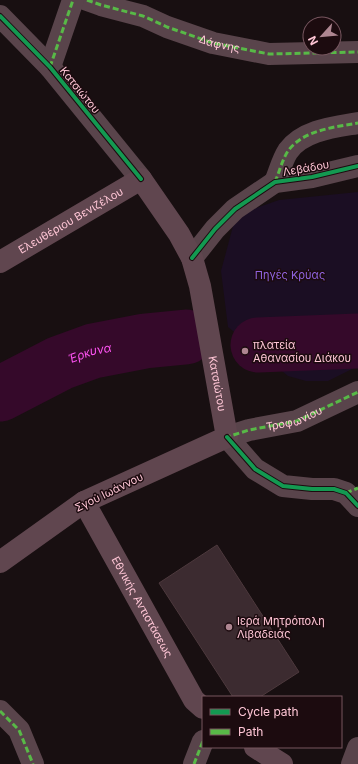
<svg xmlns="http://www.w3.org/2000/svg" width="358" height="764" font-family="Inter,sans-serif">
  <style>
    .green { fill: #1b0e23 }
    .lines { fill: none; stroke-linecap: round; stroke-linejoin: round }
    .river { stroke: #35092a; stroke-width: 55 }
    .building { fill: #3c2b30; stroke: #4d393d }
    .street { stroke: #59444b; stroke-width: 22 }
    .secondary { stroke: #60464f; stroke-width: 22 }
    .quiet { stroke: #58b947; stroke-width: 3; stroke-dasharray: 6 3; stroke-linecap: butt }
    .cycleway-casing { stroke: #1c0b0f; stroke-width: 6 }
    .cycleway { stroke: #139951; stroke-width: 4 }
    .poi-dot { fill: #ae8691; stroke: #1c0b0f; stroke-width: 1.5 }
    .labels { text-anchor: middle; stroke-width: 3; stroke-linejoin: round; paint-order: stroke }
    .street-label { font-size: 11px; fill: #ffc6d6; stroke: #1c0b0f }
    .park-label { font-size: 11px; fill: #9164e1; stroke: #1c0b0f }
    .poi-label { font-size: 11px; fill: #ffc6d6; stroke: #1c0b0f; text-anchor: start }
    .water-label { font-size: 12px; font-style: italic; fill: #ff54f3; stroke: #1c0b0f }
  </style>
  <rect width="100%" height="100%" fill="#180f11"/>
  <path class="green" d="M358,192V366L328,381H306L288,376L228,327L221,271L236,215L279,200Z"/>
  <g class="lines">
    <g class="river">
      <path d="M258,345L358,341"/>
      <path id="s1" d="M0,394L60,363L93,351L145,341L186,337"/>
    </g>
  </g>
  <path class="building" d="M217,545L299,672L260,697H233L159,583Z"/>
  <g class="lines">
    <g class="street">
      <path id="s2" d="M87,0L101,5L143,16L167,27L213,43L269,54L358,52"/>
      <path d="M0,16L50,67L141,179"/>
      <path d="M50,67L73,0"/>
      <path d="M275,182C279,173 282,160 288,151C303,130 335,127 358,123"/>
      <path d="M192,258L215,229L235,209L275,182L312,177L358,166"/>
      <path d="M358,392L297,421L249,430L227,437L255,469L283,486L312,489H334L346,493L358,506"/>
      <path d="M0,711L19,730L33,764"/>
      <path d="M194,764L203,741"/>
      <path d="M352,764L358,748"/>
    </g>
    <g class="secondary">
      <path id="s3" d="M0,262L141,179L179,234L192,258L200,286L227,437L84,502L0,562"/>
      <path id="s4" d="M84,502L194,700L203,708"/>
      <path d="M255,747L282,764"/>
    </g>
    <g class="quiet">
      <path d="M87,0L101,5L143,16L167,27L213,43L269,54L358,52"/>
      <path d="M50,67L73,0"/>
      <path d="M275,182C279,173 282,160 288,151C303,130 335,127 358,123"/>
      <path id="s5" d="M228,439L227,437L249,430L297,421L358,392"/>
      <path d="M346,493L358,488"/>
      <path d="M0,711L19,730L33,764"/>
      <path d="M194,764L203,741"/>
    </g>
    <defs>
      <path id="cycleway" d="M0,16L50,67L141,179
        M192,258L215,229L235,209L275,182L312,177L358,166
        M227,437L255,469L283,486L312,489H334L346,493L358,506"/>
    </defs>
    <use href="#cycleway" class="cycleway-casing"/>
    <use href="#cycleway" class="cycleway"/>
  </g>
  <g class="poi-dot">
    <circle cx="245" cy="351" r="4"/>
    <circle cx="229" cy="627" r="4"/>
  </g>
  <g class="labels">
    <g class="street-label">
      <text dy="4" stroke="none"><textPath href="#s2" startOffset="140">Δάφνης</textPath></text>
      <text transform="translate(80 90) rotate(51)" y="4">Κατσιώτου</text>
      <text transform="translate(306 168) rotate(-10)" y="4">Λεβάδου</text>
      <text dy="4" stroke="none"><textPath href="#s3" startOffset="82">Ελευθέριου Βενιζέλου</textPath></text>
      <text dy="4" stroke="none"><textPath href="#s3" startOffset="386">Κατσιώτου</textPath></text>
      <text dy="4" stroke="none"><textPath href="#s5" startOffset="72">Τροφωνίου</textPath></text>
      <text transform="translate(109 492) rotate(-26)" y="4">Σγού Ιωάννου</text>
      <text dy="4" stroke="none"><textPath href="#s4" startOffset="120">Εθνικής Αντιστάσεως</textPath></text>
    </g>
    <g class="park-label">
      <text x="290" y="279">Πηγές Κρύας</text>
    </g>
    <g class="poi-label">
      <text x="253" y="349">πλατεία<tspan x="253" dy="13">Αθανασίου Διάκου</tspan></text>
      <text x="237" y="625">Ιερά Μητρόπολη<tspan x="237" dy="13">Λιβαδειάς</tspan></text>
    </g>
    <g class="water-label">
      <text dy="4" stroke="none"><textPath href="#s1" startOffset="99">Έρκυνα</textPath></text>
    </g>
  </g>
  <rect x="202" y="696" width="140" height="52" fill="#1c0b0f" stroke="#77565f"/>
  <rect x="210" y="709" width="20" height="6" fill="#139951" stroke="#77565f"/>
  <text x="238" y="716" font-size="12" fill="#ffc6d6">Cycle path</text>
  <rect x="210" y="729" width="20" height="6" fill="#58b947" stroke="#77565f"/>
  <text x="238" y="736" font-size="12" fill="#ffc6d6">Path</text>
  <g transform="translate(322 36) rotate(243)"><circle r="19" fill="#1c0b0f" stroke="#77565f"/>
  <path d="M0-3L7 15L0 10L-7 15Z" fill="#ae8691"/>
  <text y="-6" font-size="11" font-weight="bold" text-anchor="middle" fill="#ffc6d6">N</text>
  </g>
</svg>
